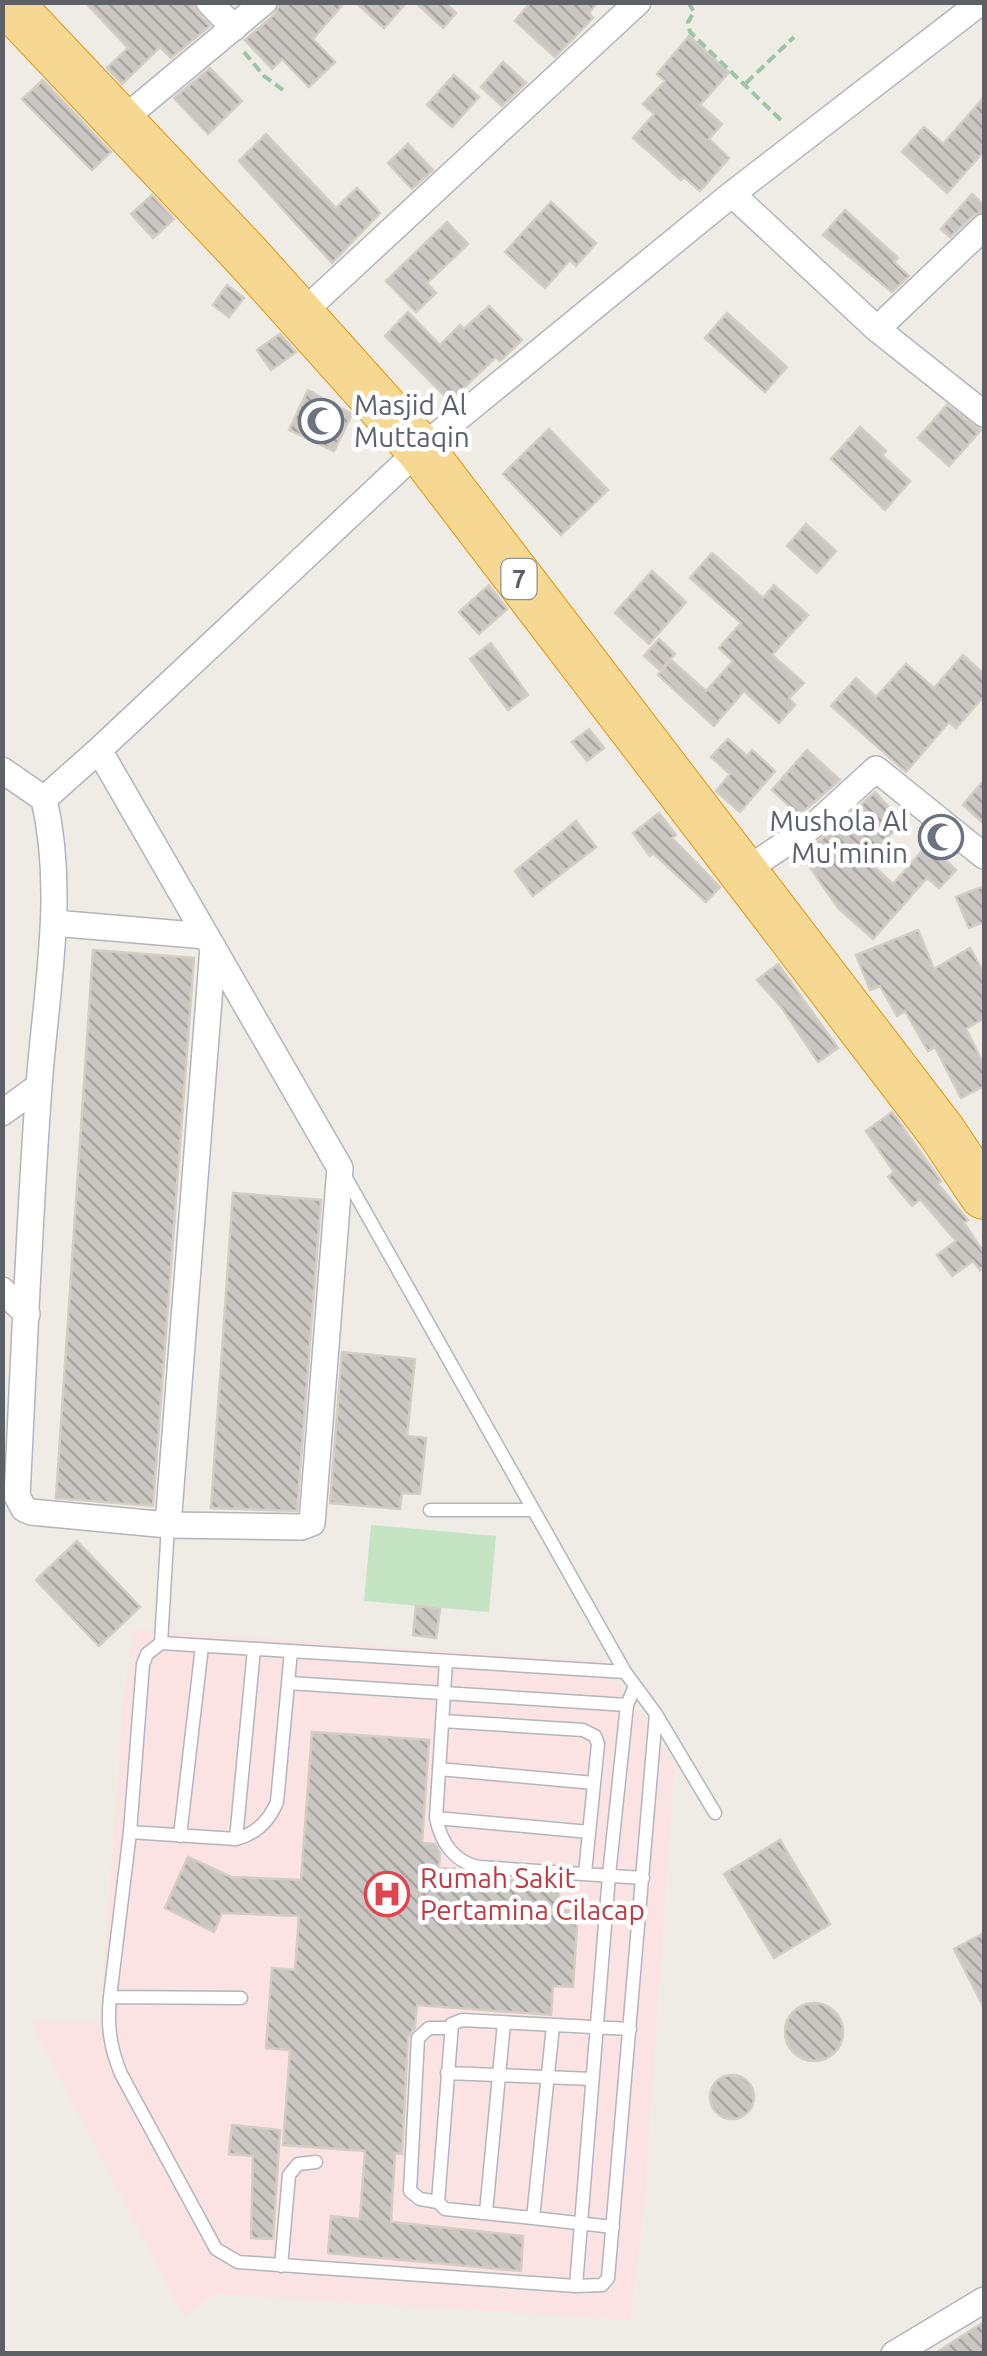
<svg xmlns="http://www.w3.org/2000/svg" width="987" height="2356" font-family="Ubuntu,sans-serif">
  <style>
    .medical { fill: #fae3e2 }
    .pitch { fill: #c4e4c3 }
    .building { fill: url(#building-back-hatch); stroke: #d3cdc3; stroke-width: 2.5 }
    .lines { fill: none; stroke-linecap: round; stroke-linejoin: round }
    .lane-casing { stroke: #b2b5b9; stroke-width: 15 }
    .street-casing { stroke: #b2b5b9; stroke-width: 28 }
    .highway-casing { stroke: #e6960d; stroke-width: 50 }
    .path { stroke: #9cc5a5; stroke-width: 4; stroke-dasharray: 10 5; stroke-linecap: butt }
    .lane { stroke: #fff; stroke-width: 12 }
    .street { stroke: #fff; stroke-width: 25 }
    .highway { stroke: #f7d893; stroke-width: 48 }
    .labels { text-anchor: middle; stroke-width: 9; stroke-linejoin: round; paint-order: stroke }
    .shield { fill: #fff; stroke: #8e9092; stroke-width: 2.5 }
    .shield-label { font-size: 25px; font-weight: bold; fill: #5d6064 }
    .worship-label { font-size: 28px; fill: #5b616d; stroke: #fff; text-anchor: start }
    .health-label { font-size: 28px; fill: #be3a42; stroke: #fff; text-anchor: start }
  </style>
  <defs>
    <pattern id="building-back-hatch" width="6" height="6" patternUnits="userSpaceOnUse" patternTransform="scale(2.5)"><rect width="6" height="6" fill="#cac6c2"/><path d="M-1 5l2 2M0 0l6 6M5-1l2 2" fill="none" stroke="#a7a4a1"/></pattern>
  </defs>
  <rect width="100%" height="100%" fill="#eeece5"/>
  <path class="medical" d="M134,1630L603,1661L674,1766L644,2207L630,2320L214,2294L184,2317L30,2021H100L124,1696Z"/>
  <path class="pitch" d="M371,1525L496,1536L489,1612L364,1601Z"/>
  <path class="building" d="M85,2H193L197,12L210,26L171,58L160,47L122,84L107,68L128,48Z
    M280,2H345L313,39L335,62L309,87L282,59L272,69L245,40L275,14Z
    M355,2H407L384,28Z
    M415,2H444L456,13L443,28Z
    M531,2H598L589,13L593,18L555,57L515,21Z
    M689,36L729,72L700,105L722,124L709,139L729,158L700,191L684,177L681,180L633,138L654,114L643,104L665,81L657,74Z
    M503,62L526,83L502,106L481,87Z
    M210,68L242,101L208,134L174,98Z
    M454,75L479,97L452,127L427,105Z
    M43,80L111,152L92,170L22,99Z
    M984,97V151L947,193L902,152L924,127L943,144Z
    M266,134L336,208L357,188L380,213L332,263L239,161Z
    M408,144L433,170L412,189L388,163Z
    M972,194L984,205V211L974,215L950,237L941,229Z
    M152,195L174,219L153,238L131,214Z
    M551,202L596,243L576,266L570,260L545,288L505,252Z
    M845,210L898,258L894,262L909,276L892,292L823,235Z
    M447,222L468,244L427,283L436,293L416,312L386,281Z
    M227,285L244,298L229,317L213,305Z
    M489,306L522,340L500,361L496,357L450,401L385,336L408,312L440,345L460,325L464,329Z
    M727,313L787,367L765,392L705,338Z
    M280,334L296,352L271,370L257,350Z
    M308,390L352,414L334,451L289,430Z
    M947,405L981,430L949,466L918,438Z
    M860,427L886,451L882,455L910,481L885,510L831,459Z
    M549,429L608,490L561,535L503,474Z
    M806,524L836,551L817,573L787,546Z
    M712,553L763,598L774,585L808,615L772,655L804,683L789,698L795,705L779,723L744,691L714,726L658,675L671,660L706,691L733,661L719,648L741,623L690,578Z
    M652,571L686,602L649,644L615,613Z
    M489,585L507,609L479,634L459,612Z
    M659,639L675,654L660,670L644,656Z
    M491,643L528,695L508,710L470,659Z
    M963,655L984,674V696L956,728L949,722L906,772L831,706L856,678L876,697L906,664L934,688Z
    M589,729L604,748L587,761L572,742Z
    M728,739L747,756L752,750L775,771L740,812L716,791L730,774L711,757Z
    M807,750L840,780L799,815L772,790Z
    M984,780V824L963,805Z
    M875,792L903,823L865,858L893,884L928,844L956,870L939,888L927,878L873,939L838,908L800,853L829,834Z
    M659,813L676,835L672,838L720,887L706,902L653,853L650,856L633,833Z
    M576,821L596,847L533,896L515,871Z
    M984,886V922L969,928L956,897Z
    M918,930L934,969L970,948L984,973V1018L966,1029L984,1065V1086L961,1098L935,1047L928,1051L905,1011L897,1016L880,986L870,990L856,955Z
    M93,950L194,958L153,1506L56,1498Z
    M778,964L838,1048L818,1062L782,1008L757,980Z
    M892,1112L941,1181L938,1184L968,1220L964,1223L984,1253V1266L980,1270L973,1261L952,1276L937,1255L956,1241L920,1199L912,1206L888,1177L894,1172L866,1131Z
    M233,1193L321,1200L297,1511L211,1508Z
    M342,1352L415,1359L407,1436L426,1438L420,1494L402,1493L400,1509L330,1503Z
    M77,1541L140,1607L99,1646L36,1580Z
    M416,1606L440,1609L436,1638L413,1635Z
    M312,1732L429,1740L422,1843L435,1844L440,1853L439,1868L455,1869V1876L560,1883L558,1910L578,1911L573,1987L553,1986L551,2015L417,2005L415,2027L408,2037L402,2154L395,2153L391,2222L523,2236L521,2271L328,2253L331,2216L360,2219L365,2151L283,2145L290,2050L266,2048L272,1968L295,1970L299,1916L222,1913L214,1932L165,1908L188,1857L231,1877L301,1880Z
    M780,1840L830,1924L774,1958L724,1874Z
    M984,1933V2008L954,1949Z
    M785 2032a29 29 0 1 1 58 0a29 29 0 1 1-58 0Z
    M710 2097a22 22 0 1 1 44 0a22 22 0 1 1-44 0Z
    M232,2125L280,2130L273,2239L251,2238L253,2156L229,2154Z
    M984,2322V2354H934Z"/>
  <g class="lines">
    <defs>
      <path id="lane" d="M345,1176L625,1672L656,1714L715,1813
        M430,1510H533
        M161,1643L168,1525
        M446,1661L436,1818C441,1842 454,1862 479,1867L643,1878
        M289,1683L627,1705
        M635,1686L627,1705L609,1875L576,2286L602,2285L608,2278L656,1714
        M442,1721L583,1730L595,1736L598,1744L585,1873
        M439,1769L594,1783
        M436,1818L589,1832
        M130,1832L236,1839C256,1834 269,1821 277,1802L291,1651
        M180,1836L202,1646
        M236,1839L254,1649
        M110,1997C107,2026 110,2047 121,2074L216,2249L238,2262L576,2286
        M241,1998L110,1997L130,1832L143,1664L147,1654L161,1643L625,1672
        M553,2026L533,2218L613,2227
        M447,2073L592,2079
        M438,2202L420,2199L410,2191L418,2038L429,2028H451
        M486,2212L504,2023
        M533,2218L445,2209L438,2202L452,2024L462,2020L630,2029
        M281,2266L289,2175L298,2164L316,2162"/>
      <path id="street" d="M209,2L234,28
        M120,122L264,2
        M732,194L877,329L984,414
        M300,315L638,2
        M877,329L984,227
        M2,770L44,799L99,750
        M44,799C66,894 46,990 39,1086C29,1222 24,1359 17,1496L24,1509L31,1512L168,1525L213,947
        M743,872L818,822L876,769L984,856
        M54,923L206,936
        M2,1113L39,1086
        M2,1290L27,1314
        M168,1525L301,1527L312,1523L340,1168L99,750L420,449L732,194L981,2
        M894,2354L984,2300"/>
      <path id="highway" d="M7,2L246,255L420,449L941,1131L984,1195"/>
    </defs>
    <use href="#lane" class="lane-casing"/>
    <use href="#street" class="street-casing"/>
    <use href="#highway" class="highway-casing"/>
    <path class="path" d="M688,2L694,12L688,22L690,32L784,123
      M244,52L264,76L283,90
      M746,83L794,37"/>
    <use href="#lane" class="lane"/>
    <use href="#street" class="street"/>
    <use href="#highway" class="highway"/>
  </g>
  <defs>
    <symbol id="mosque-ring" viewBox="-11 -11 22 22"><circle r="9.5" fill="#fff" stroke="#6b7280" stroke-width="1.5"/><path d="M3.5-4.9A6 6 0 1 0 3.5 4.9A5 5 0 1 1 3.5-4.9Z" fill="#6b7280"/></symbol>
    <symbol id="hospital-ring" viewBox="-11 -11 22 22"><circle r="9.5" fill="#fff" stroke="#e0444e" stroke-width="1.5"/><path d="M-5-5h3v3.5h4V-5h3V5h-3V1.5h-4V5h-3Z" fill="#e0444e"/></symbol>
  </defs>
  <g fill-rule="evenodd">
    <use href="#mosque-ring" x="296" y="396" width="50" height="50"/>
    <use href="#mosque-ring" x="916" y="812" width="50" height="50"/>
    <use href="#hospital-ring" x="362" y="1869" width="50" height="50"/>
  </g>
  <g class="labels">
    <rect class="shield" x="501.5" y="559" width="35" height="40" rx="8"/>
    <g class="shield-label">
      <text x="519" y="588">7</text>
    </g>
    <g class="worship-label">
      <text x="354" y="415">Masjid Al<tspan x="354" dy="32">Muttaqin</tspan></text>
      <text x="908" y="831" text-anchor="end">Mushola Al<tspan x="908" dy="32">Mu'minin</tspan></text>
    </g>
    <g class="health-label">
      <text x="420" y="1888">Rumah Sakit<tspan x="420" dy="32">Pertamina Cilacap</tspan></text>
    </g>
  </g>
  <rect width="987" height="2356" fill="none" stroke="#5d6064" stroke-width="10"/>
</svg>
